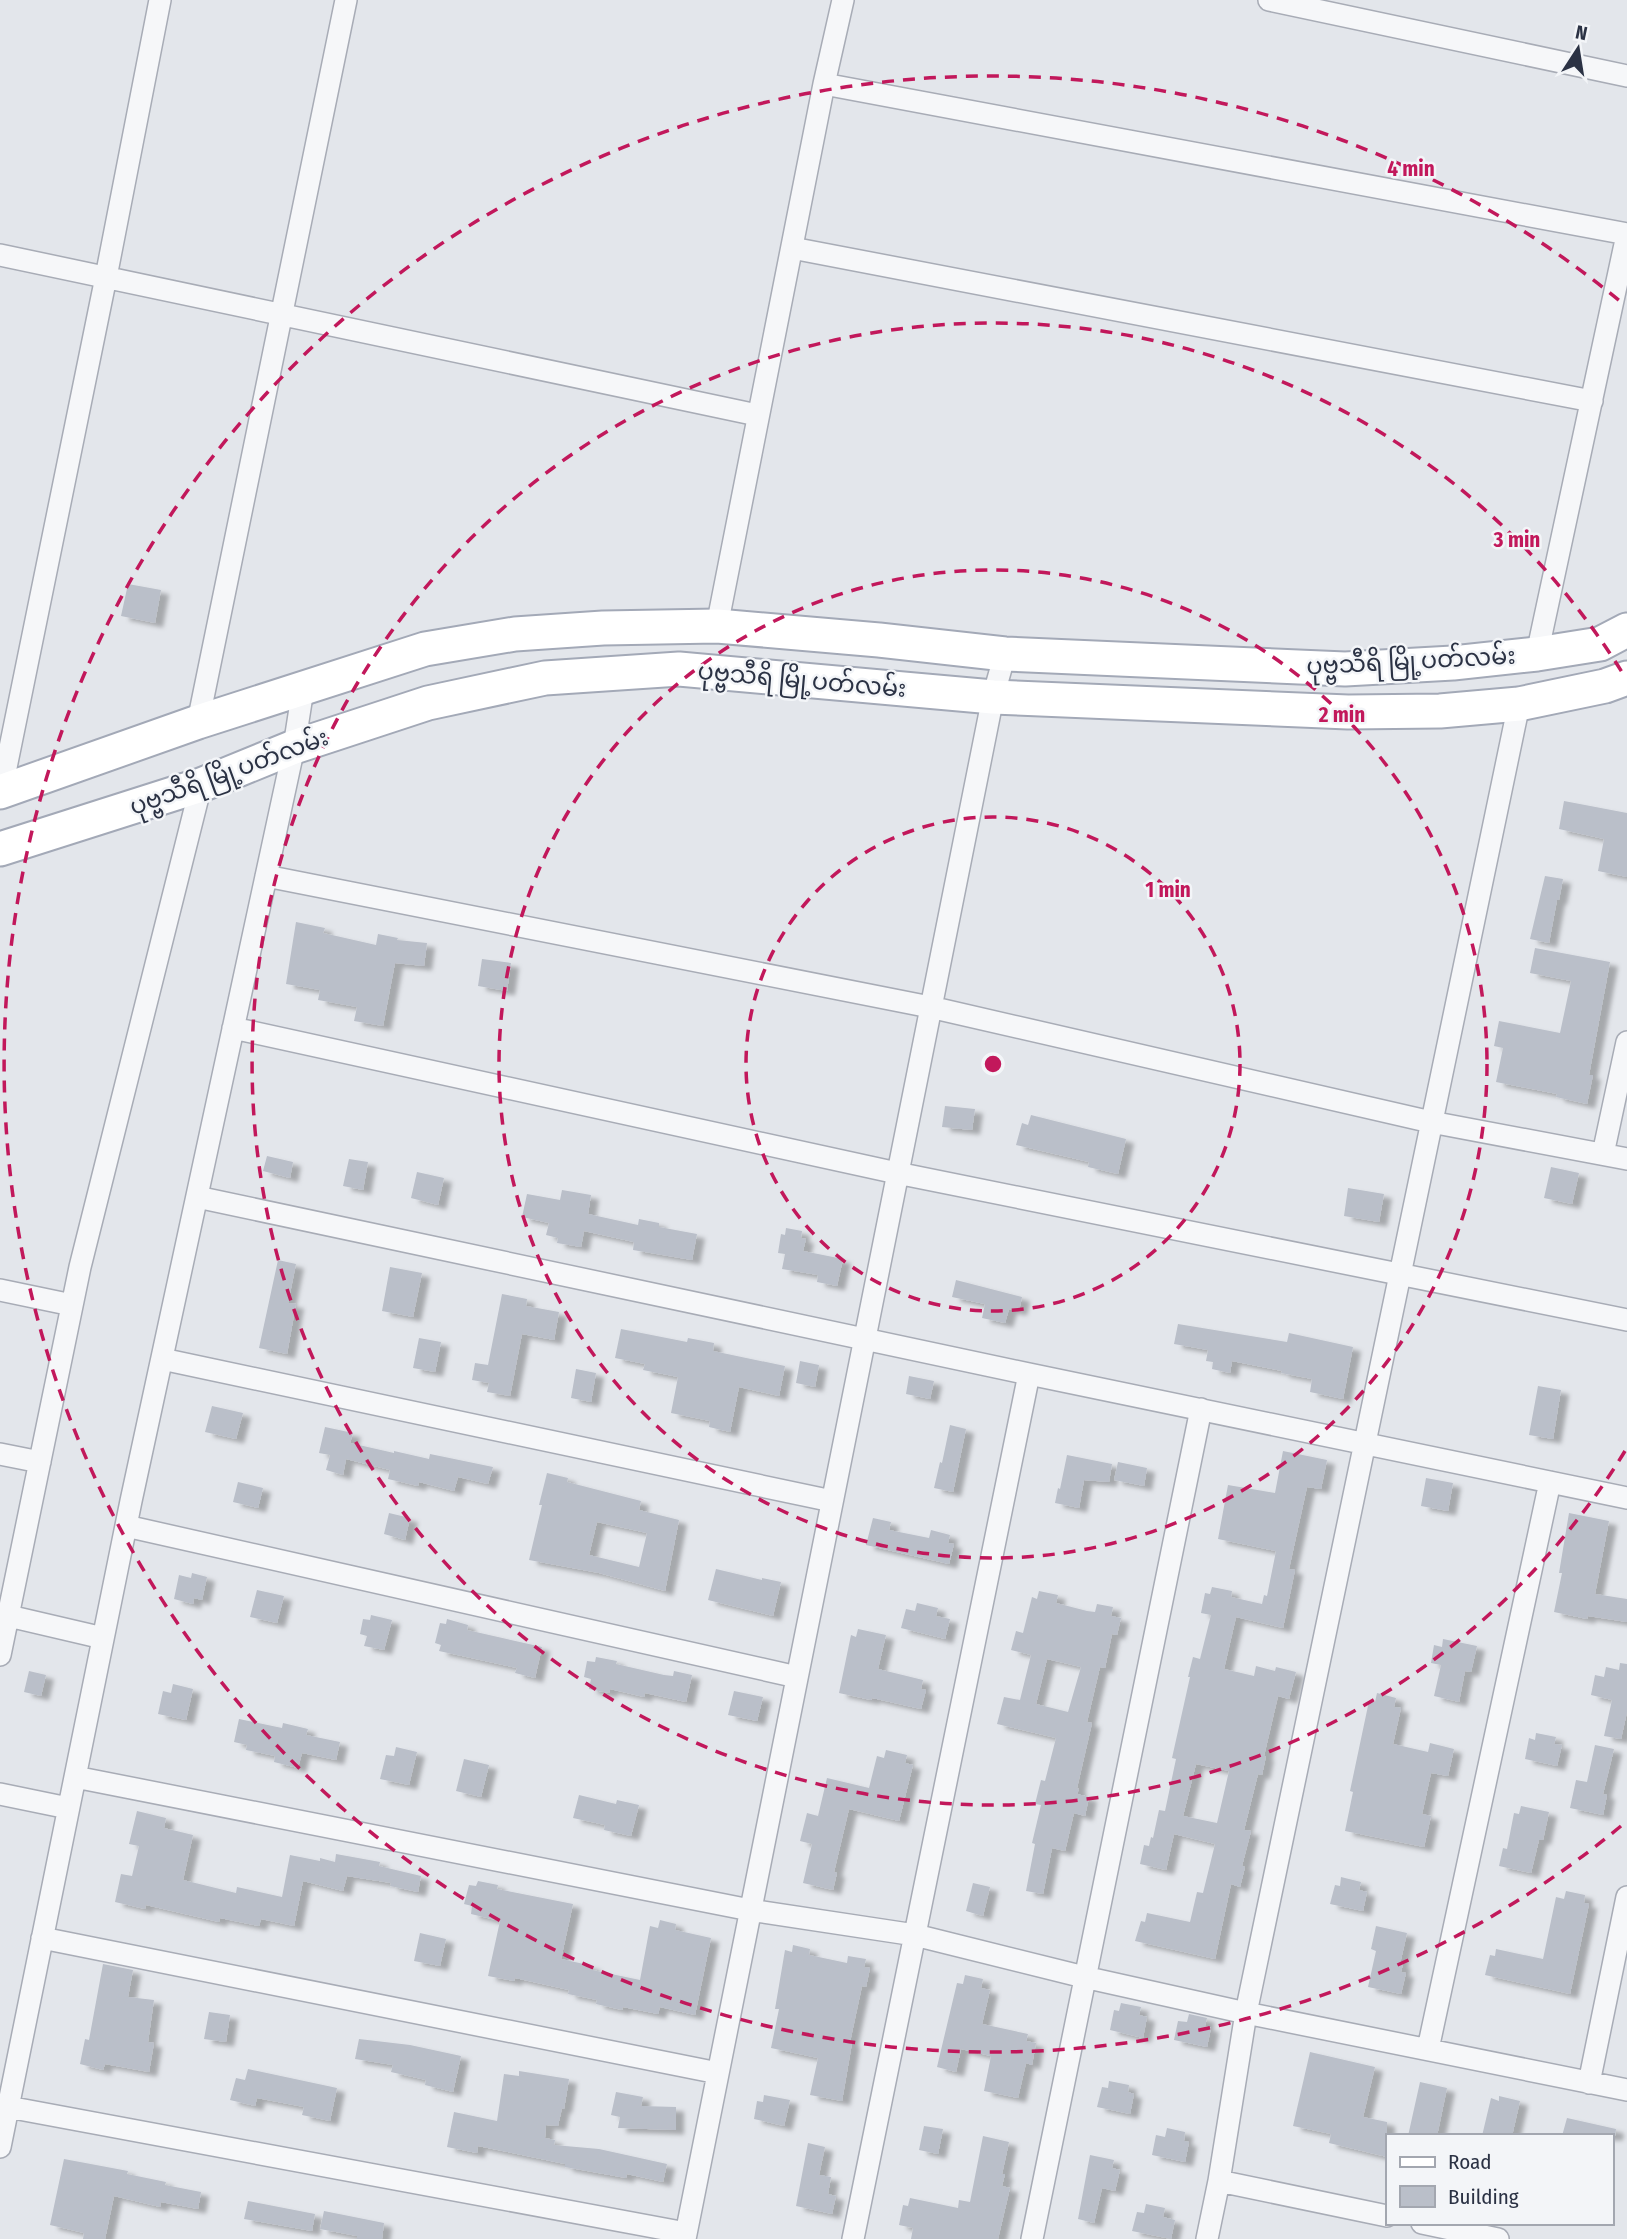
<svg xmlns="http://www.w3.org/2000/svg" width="1627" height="2239" font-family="'Fira Sans Condensed','Noto Sans Myanmar',sans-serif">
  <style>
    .building { fill: #babfc9; fill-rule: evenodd; filter: url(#shadow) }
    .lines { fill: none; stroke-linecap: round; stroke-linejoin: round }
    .minor-casing { stroke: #a8acb6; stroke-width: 24 }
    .primary-casing { stroke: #a3a9b7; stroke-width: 37 }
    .minor { stroke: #f6f7f9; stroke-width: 21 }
    .primary { stroke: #fff; stroke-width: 33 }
    .ring { fill: none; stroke: #c2185b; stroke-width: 3.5; stroke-dasharray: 12 9 }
    .labels { text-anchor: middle; stroke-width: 5; stroke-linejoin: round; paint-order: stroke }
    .street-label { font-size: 24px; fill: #2b3244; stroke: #f3f5f8 }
    .centre { fill: #c2185b; stroke: #f3f5f8; stroke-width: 3.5 }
    .ring-label { font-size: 21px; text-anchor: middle; font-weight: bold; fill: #c2185b; stroke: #f3f5f8; stroke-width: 5; stroke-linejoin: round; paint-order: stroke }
  </style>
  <defs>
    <filter id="shadow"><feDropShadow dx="8" dy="4.5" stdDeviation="2" flood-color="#0004"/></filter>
  </defs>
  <rect width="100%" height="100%" fill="#e3e6eb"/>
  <path class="building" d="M128,584L161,590L155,623L121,616Z
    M1564,801L1627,813V877L1598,871L1604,839L1559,829Z
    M1545,876L1563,879L1559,900H1557L1549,943L1530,939Z
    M296,922L325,928L323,933L376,945L378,934L398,938L397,940L427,943L424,966L395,963L383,1026L354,1021L357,1007L318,1000L320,990L286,984Z
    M1535,948L1610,962L1589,1075H1593L1587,1104L1556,1097L1557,1094L1496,1082L1503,1048L1494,1046L1499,1021L1560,1033L1571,981L1530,973Z
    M482,959L511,963L507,991L478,986Z
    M945,1106L975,1109L972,1130L942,1127Z
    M1031,1115L1126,1139L1118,1174L1088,1167L1089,1162L1016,1145L1022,1123L1028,1125Z
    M267,1156L293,1162L290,1178L263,1171Z
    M349,1159L368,1162L363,1190L343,1186Z
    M1551,1167L1579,1173L1572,1204L1544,1198Z
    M417,1172L444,1178L438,1205L411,1198Z
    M1348,1188L1384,1194L1379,1222L1344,1216Z
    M562,1190L591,1195L588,1214L638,1225L639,1219L659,1223V1227L697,1234L692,1260L633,1250L634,1242L584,1231L581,1247L557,1243L558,1238L546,1235L549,1223L522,1217L527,1194L560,1200Z
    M786,1228L802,1231L801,1238L806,1239L803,1251L843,1259L837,1286L817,1282L818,1275L782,1269L785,1254L778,1253L781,1234L785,1235Z
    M278,1260L296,1264L288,1303L296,1304L287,1354L259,1348Z
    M390,1267L422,1273L413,1317L382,1311Z
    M956,1280L1022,1297L1019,1311L1009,1309L1005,1323L982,1318L985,1304L952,1297Z
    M502,1294L527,1299L526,1306L559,1312L554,1340L522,1334L510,1396L487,1392L489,1383L472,1380L475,1363L488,1365Z
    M1178,1324L1287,1342L1289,1333L1353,1347L1343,1399L1310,1392L1312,1379L1281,1373L1282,1371L1232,1361L1230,1373L1212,1369L1213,1362L1206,1361L1208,1350L1174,1344Z
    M621,1329L687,1342L688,1338L714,1343L713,1351L785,1366L779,1396L739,1387L730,1432L709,1427L710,1421L671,1413L678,1377L643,1370L645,1364L615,1358Z
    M419,1338L441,1342L435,1372L413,1368Z
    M800,1361L819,1365L815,1387L796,1383Z
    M576,1369L596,1373L591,1402L571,1398Z
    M909,1376L934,1381L930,1399L906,1394Z
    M1538,1386L1561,1390L1553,1439L1529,1435Z
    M212,1406L243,1413L236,1439L205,1432Z
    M950,1425L966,1429L953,1492L934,1488L940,1462L942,1463Z
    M325,1427L353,1433L350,1443L394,1453V1451L429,1459L430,1454L493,1467L488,1484L458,1477L454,1491L419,1482L418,1486L388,1479L390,1470L346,1459L343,1475L326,1470L330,1455L319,1453Z
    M1283,1451L1327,1460L1321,1489L1307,1487L1289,1569L1295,1570L1283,1628L1236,1617L1224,1669L1254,1676L1256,1666L1275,1671L1276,1667L1296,1672L1289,1699L1278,1696L1264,1756H1266L1262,1775L1258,1774L1244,1830L1251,1831L1242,1866L1245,1867L1240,1887L1231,1884L1215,1959L1135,1941L1141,1921L1145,1922L1147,1913L1190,1922L1197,1892L1203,1893L1215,1844L1174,1834L1166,1870L1140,1864L1144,1845L1149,1846L1151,1837L1153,1838L1159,1810L1165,1811L1176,1759L1172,1758L1190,1677H1188L1193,1657L1200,1659L1211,1615L1201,1613L1205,1593L1210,1594L1212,1587L1232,1591L1231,1597L1262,1604L1264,1595L1267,1596L1276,1551L1218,1539L1228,1485L1275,1493ZM1196,1764L1229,1771L1217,1823L1183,1816Z
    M1067,1455L1112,1464L1109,1482L1084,1480L1079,1508L1055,1503L1058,1488L1060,1489Z
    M1118,1462L1147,1468L1144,1486L1114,1480Z
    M547,1473L568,1478L567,1482L641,1501L639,1510L679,1520L665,1591L599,1573L529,1560L542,1505H539ZM597,1522L647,1533L639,1567L589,1555Z
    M1426,1478L1453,1483L1448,1511L1421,1506Z
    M238,1482L263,1488L258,1508L233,1502Z
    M389,1513L410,1518L405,1540L384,1534Z
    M1569,1513L1609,1521L1595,1594L1627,1599V1622L1588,1616L1587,1619L1554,1612L1562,1573H1559Z
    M873,1518L891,1522L889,1530L929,1538L931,1530L950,1535L948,1543L954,1544L949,1564L866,1545Z
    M716,1569L762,1580V1578L781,1582L773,1616L708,1600Z
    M192,1573L207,1577L202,1600L194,1598L193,1604L174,1599L179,1575L191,1578Z
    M257,1590L284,1596L277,1623L250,1617Z
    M1039,1591L1058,1595L1056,1603L1087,1611L1095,1612L1097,1604L1113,1607L1111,1616L1121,1618L1117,1635L1112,1634L1105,1668L1100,1667L1087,1722L1092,1723L1077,1788L1079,1789L1077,1794L1089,1797L1085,1816L1074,1813L1065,1851L1052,1848L1043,1894L1026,1891L1035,1844L1032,1843L1041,1805L1035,1804L1041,1780L1045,1781L1056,1738L997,1724L1004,1697L1020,1700L1031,1655L1011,1650L1016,1631L1023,1633L1032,1597L1037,1599ZM1047,1659L1081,1667L1068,1712L1036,1704Z
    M917,1603L938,1608L936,1616L950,1619L945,1639L901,1628L906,1609L915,1611Z
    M371,1615L392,1620L384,1650L364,1646L367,1636L360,1634L363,1619L370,1620Z
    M447,1619L468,1625L467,1630L542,1647L535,1678L515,1673L517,1668L439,1651L441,1645L435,1643L440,1623L446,1624Z
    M858,1629L886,1635L878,1669L923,1680L921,1689L926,1690L921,1709L872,1698L871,1700L839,1693L851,1635L856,1637Z
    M1443,1639L1477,1646L1471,1672L1465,1671L1459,1702L1434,1696L1441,1665L1431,1663L1434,1645L1442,1647Z
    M596,1657L617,1661L616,1664L664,1675L673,1676L674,1671L692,1675L686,1702L645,1693L644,1697L610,1689L609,1693L589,1689L591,1679L584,1677L587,1661L595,1662Z
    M1620,1663L1627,1664V1712L1621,1739L1604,1736L1612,1700L1591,1695L1595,1675L1604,1677L1606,1667L1619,1670Z
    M29,1671L46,1675L41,1696L24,1692Z
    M173,1684L193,1689L186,1720L158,1714L163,1691L171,1693Z
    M734,1691L763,1697L757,1721L728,1715Z
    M1377,1693L1396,1698L1394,1707L1401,1708L1393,1744L1428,1752L1430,1743L1454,1749L1448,1776L1431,1773L1422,1814L1431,1816L1424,1847L1345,1831L1353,1792L1350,1791L1369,1701L1375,1702Z
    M239,1719L282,1728L283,1723L308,1729L306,1735L340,1742L336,1760L302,1753L298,1768L274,1762L275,1756L246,1750L247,1745L234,1742Z
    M1536,1733L1556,1737L1554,1744L1562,1745L1557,1766L1525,1759L1529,1738L1535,1740Z
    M1595,1745L1614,1749L1603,1794L1607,1795L1603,1815L1570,1808L1576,1780L1587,1782Z
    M396,1747L417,1752L409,1785L380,1779L386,1755L394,1756Z
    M886,1750L907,1755L905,1763L913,1765L899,1821L849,1809L834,1872L837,1873L833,1890L803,1883L812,1844L800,1841L807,1813L818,1816L827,1778L869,1788L877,1756L884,1758Z
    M464,1759L489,1765L481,1797L456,1791Z
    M579,1795L616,1804L617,1800L639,1805L631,1836L604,1830L605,1825L573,1818Z
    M1521,1806L1549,1812L1543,1840H1539L1531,1873L1499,1866L1503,1848L1507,1849L1514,1813L1519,1814Z
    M137,1811L166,1818L164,1828L193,1835L183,1880L236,1893L237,1887L282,1897L290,1855L320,1861V1858L335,1862L336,1854L380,1862L379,1866L421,1876L418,1892L390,1886L391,1883L347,1876L343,1891L303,1881L294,1926L261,1919L259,1926L220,1918L219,1922L146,1905L145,1909L115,1902L121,1874L132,1876L139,1846L129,1844Z
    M1341,1877L1361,1882L1359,1890L1367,1892L1363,1911L1330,1904L1335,1885L1340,1886Z
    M478,1881L498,1885L497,1889L573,1904L561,1959L593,1966L592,1970L640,1980L650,1926L658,1928L660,1920L676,1924L675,1930L711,1938L695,2015L660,2007L658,2014L623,2007L622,2010L596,2004L597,2000L568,1994L569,1990L515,1978L514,1981L488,1976L500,1921L471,1914L472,1906L464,1904L469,1885L476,1886Z
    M973,1883L990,1887L983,1916L966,1911Z
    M1566,1891L1585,1895L1584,1903L1589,1904L1570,1994L1485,1975L1490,1955L1495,1956L1496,1949L1543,1959L1556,1897L1564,1899Z
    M1376,1926L1407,1933L1400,1964H1403L1401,1972L1406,1973L1401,1994L1368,1987L1376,1951L1371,1949Z
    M420,1933L446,1939L440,1966L414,1961Z
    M793,1945L810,1949L809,1955L847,1963L848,1956L866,1959L864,1967L870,1968L866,1987L862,1986L850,2042L852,2043L842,2101L810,2095L818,2058L771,2048L779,2009H775L785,1950L792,1952Z
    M103,1964L133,1970L128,1997L154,2000L148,2042L154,2043L149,2072L105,2064L103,2070L80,2064L85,2039L89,2040Z
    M965,1975L983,1979L981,1988L990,1990L982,2024L1028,2034L1026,2041L1036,2043L1032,2065L1026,2063L1018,2098L984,2091L991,2056L961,2049L956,2072L937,2067L957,1983L963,1984Z
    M1121,2003L1141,2007L1139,2015L1147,2017L1143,2038L1110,2030L1114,2010L1119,2011Z
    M209,2012L230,2015L226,2042L204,2039Z
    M1189,2014L1207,2018L1205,2026L1211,2028L1207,2047L1174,2040L1178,2021L1187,2022Z
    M359,2039L410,2045L461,2056L453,2092L425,2085L426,2080L391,2072L393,2065L355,2059Z
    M1310,2052L1375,2067L1363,2117L1387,2122V2157L1329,2143L1331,2134L1293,2126Z
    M248,2069L337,2088L330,2121L302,2115L304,2107L257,2098L255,2106L230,2100L236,2078L245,2080Z
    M519,2071L569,2079L564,2109L562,2108L558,2126L546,2125L545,2138L555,2140L554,2145L599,2149L667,2164L663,2182L627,2174L626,2178L565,2167V2164L478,2146L477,2153L447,2147L454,2112L497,2121L504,2074L519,2076Z
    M1109,2081L1129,2085L1128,2092L1134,2094L1130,2114L1097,2107L1102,2087L1108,2088Z
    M1420,2082L1447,2088L1437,2136H1408Z
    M616,2092L643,2097L641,2106L676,2107V2130L618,2128L620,2117L611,2115Z
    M764,2095L790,2100L784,2126L754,2119L757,2101L763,2102Z
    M1499,2096L1520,2101L1512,2136H1482L1491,2098L1499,2101Z
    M1567,2118L1616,2129L1615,2136H1562Z
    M924,2126L943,2129L938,2154L919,2150Z
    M1167,2128L1185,2132L1184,2141L1189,2142L1185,2162L1152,2155L1156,2135L1165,2137Z
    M983,2136L1009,2142L1002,2174H1005L1002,2186L1010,2188L998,2239H911L913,2228L899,2225L903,2205L908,2206L910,2198L958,2208L959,2200L970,2202Z
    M808,2143L825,2147L819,2175L831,2177L828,2194L836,2196L832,2214L796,2206Z
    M1090,2155L1114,2160L1112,2168L1120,2170L1115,2191L1102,2188L1094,2223L1078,2219Z
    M64,2159L128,2171L127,2174L166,2182L165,2185L201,2192L198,2209L161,2202L160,2207L114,2196L105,2239H83L84,2233L50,2225Z
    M248,2201L315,2214L312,2231L244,2219Z
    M1146,2204L1165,2208L1163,2217L1175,2220L1171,2239L1132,2231L1137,2212L1144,2213Z
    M324,2211L384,2223L382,2239H357V2236L320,2229Z"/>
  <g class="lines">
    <defs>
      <path id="minor" d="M1269,0L1627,76
        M824,84L1627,234
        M792,248L1592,401
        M0,255L757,415
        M717,626L824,84L843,0
        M1537,654L1627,235
        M198,722L346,0
        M1,792L106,277L160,0
        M266,876L930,1007L1431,1122L1627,1159
        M233,1028L897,1173L1627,1320
        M1603,1154L1627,1042
        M197,1197L1029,1374L1627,1498
        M0,1290L72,1305
        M162,1359L832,1501
        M0,1454L40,1462
        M126,1526L797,1677
        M0,1614L103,1638
        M0,1655L80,1267L201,785
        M75,1777L750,1910L915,1935L1084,1977L1246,2013L1627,2090
        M0,1794L68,1808
        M42,1938L718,2073
        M1428,2049L1550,1482
        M1589,2083L1627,1897
        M8,2107L686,2233
        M0,2147L131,1501L294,747L303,689
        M1219,2181L1387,2216
        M1422,2223L1498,2239
        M685,2239L993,697L1005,654
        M853,2239L1029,1374
        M1032,2239L1201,1409
        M1207,2239L1219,2181L1246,2013L1519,704"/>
      <path id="primary" d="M0,792L198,722L425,649L515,634L603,628L717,626L879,640L1005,654L1345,669L1453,663L1537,654L1600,644L1627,630
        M0,849L201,785L294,747L428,703L545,678L679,669L993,697L1348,712L1440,711L1519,704L1605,686L1627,678"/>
    </defs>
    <use href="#minor" class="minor-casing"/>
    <use href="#primary" class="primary-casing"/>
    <use href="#minor" class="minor"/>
    <use href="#primary" class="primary"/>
  </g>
  <g class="ring">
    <circle cx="993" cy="1064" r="247"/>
    <circle cx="993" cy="1064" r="494"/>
    <path d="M1625 1451A741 741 0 1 1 1625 677"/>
    <path d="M1621 1826A988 988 0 1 1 1621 302"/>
  </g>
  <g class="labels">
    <g class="street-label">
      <text transform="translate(1411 661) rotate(-3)" y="8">ပုဗ္ဗသီရိ မြို့ပတ်လမ်း</text>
      <text transform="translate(802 680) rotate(5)" y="8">ပုဗ္ဗသီရိ မြို့ပတ်လမ်း</text>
      <text transform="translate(229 772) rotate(-20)" y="8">ပုဗ္ဗသီရိ မြို့ပတ်လမ်း</text>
    </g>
  </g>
  <circle cx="993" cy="1064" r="10" class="centre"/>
  <g class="ring-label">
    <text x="1411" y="176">4 min</text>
    <text x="1517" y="547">3 min</text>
    <text x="1342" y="722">2 min</text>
    <text x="1168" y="897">1 min</text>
  </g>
  <rect x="1386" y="2134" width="228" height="91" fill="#f3f5f8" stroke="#a3a7b0" stroke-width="2"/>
  <rect x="1400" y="2157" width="35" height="10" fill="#ffffff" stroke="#a3a7b0" stroke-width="2"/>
  <text x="1448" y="2169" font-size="21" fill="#2b3244">Road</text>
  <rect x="1400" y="2186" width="35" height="21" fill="#babfc9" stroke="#a3a7b0" stroke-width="2"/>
  <text x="1448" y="2204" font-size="21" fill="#2b3244">Building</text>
  <g transform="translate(1578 49) rotate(12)" stroke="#f3f5f8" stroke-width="5" paint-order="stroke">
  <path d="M0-5L12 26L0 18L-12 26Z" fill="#2b3244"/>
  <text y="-10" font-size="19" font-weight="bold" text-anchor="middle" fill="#2b3244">N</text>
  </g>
</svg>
